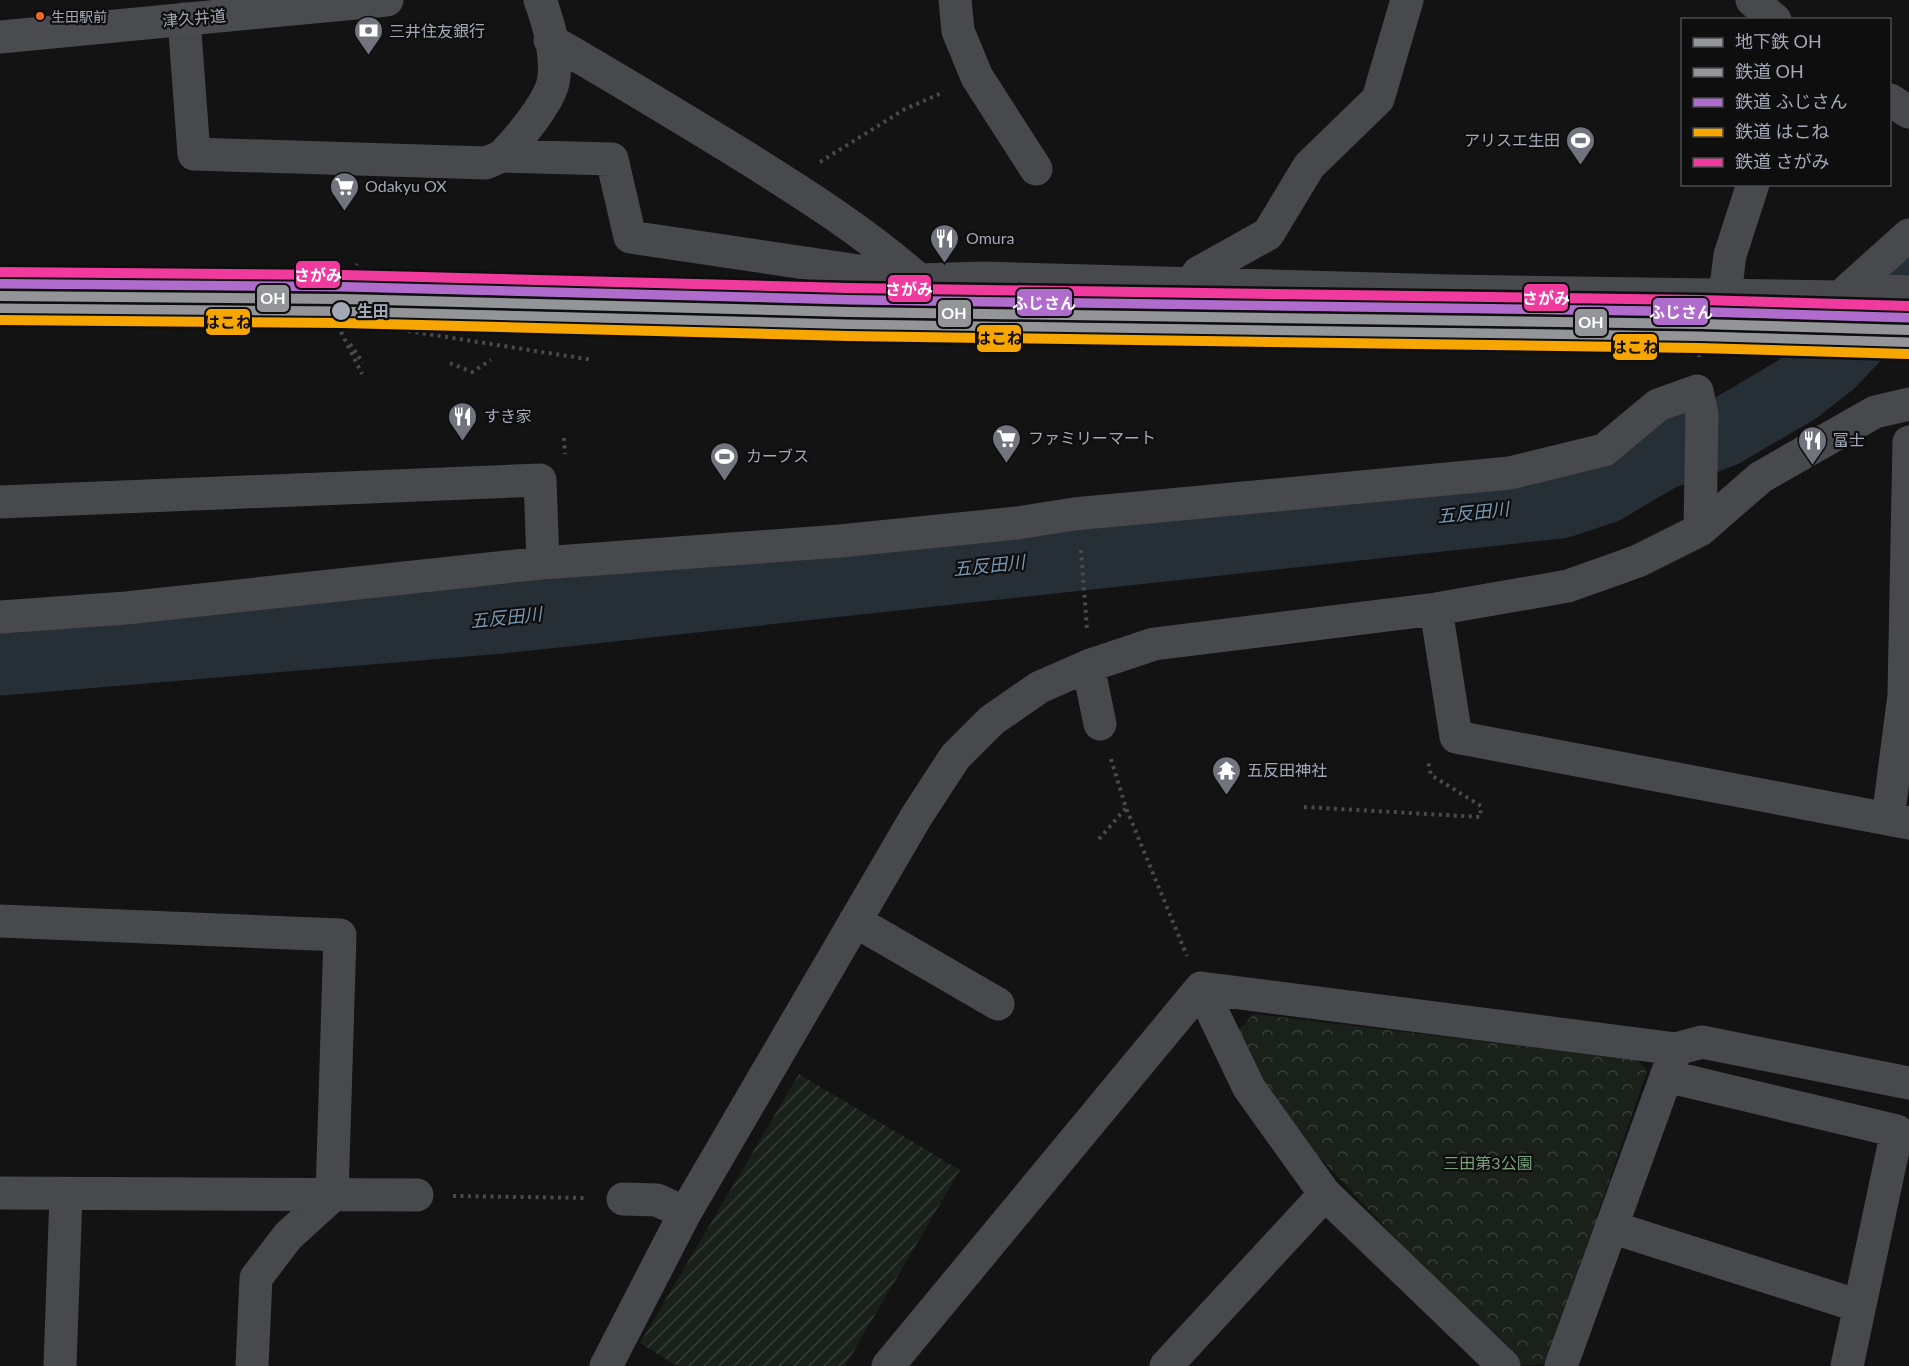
<svg xmlns="http://www.w3.org/2000/svg" width="1909" height="1366" font-family="Lato,'Noto Sans JP',sans-serif">
  <style>
    .park { fill: url(#park-crowns) }
    .garden { fill: url(#garden-furrows) }
    .lines { fill: none; stroke-linecap: round; stroke-linejoin: round }
    .river { stroke: #262f36; stroke-width: 69 }
    .path { stroke: #494a4e; stroke-width: 4; stroke-dasharray: 3 4.5; stroke-linecap: butt }
    .minor { stroke: #47494d; stroke-width: 33 }
    .major { stroke: #4a4b4e; stroke-width: 33 }
    .rail-1-casing { stroke: #0e0e0f; stroke-width: 15 }
    .rail-2-casing { stroke: #0e0e0f; stroke-width: 15 }
    .rail-3-casing { stroke: #0e0e0f; stroke-width: 15 }
    .rail-4-casing { stroke: #0e0e0f; stroke-width: 15 }
    .rail-1 { stroke: #939598; stroke-width: 10 }
    .rail-2 { stroke: #b06ccc; stroke-width: 10 }
    .rail-3 { stroke: #f7a600; stroke-width: 10 }
    .rail-4 { stroke: #f13a9d; stroke-width: 10 }
    .metro-1-casing { stroke: #0e0e0f; stroke-width: 15 }
    .metro-1 { stroke: #939598; stroke-width: 10 }
    .bus-dot { fill: #f26522; stroke: #0e0e0f; stroke-width: 2 }
    .stop-dot { fill: #a3a9b6; stroke: #0e0e0f; stroke-width: 2 }
    .labels { text-anchor: middle; stroke-width: 4.5; stroke-linejoin: round; paint-order: stroke }
    .bus-label { font-size: 14px; fill: #a3a9b6; stroke: #0e0e0f; text-anchor: start }
    .street-label { font-size: 16px; fill: #a3a9b6; stroke: #0e0e0f }
    .poi-label { font-size: 16px; fill: #a3a9b6; stroke: #0e0e0f; text-anchor: start }
    .stop-label { font-size: 16px; font-weight: bold; fill: #a3a9b6; stroke: #0e0e0f; text-anchor: start }
    .park-label { font-size: 16px; fill: #78a37a; stroke: #0e0e0f }
    .water-label { font-size: 18px; font-style: italic; fill: #7799b4; stroke: #0e0e0f }
    .line-badge { stroke: #0e0e0f; stroke-width: 2 }
    .badge-label { font-size: 16px; text-anchor: middle; font-weight: bold; fill: #fff }
    .pale-badge-label { font-size: 16px; text-anchor: middle; font-weight: bold; fill: #111 }
  </style>
  <defs>
    <pattern id="park-crowns" width="20" height="18" patternUnits="userSpaceOnUse" patternTransform="scale(1.5)"><rect width="20" height="18" fill="#19211a"/><path d="M2 6a3 3 0 1 1 6 0M12 15a3 3 0 1 1 6 0" fill="none" stroke="#373e39"/></pattern>
    <pattern id="garden-furrows" width="10" height="10" patternUnits="userSpaceOnUse" patternTransform="scale(1.5)"><rect width="10" height="10" fill="#19211a"/><path d="M-1 1l2-2M0 10L10 0M9 11l2-2" fill="none" stroke="#373e39"/></pattern>
  </defs>
  <rect width="100%" height="100%" fill="#131314"/>
  <path class="park" d="M1254,1014L1638,1060L1647,1071L1546,1364L1516,1366L1290,1126L1235,1033Z"/>
  <path class="garden" d="M799,1074L960,1170L845,1366H677L640,1343Z"/>
  <g class="lines">
    <path class="river" d="M0,661L501,619L1560,504L1605,489L1659,457L1723,433L1798,389L1831,363L1909,281"/>
    <path class="path" d="M820,162L905,109L944,92
      M588,275L611,300
      M348,287L359,274
      M343,292L357,264
      M408,331L593,360
      M341,332L362,374
      M350,344L363,363
      M1699,357L1700,332
      M450,363L472,372L491,360
      M564,438L565,454
      M1081,550L1087,629
      M1111,759L1126,808L1187,956
      M1304,807L1480,817L1481,806L1431,775L1428,761
      M1099,839L1126,808
      M453,1196L587,1198"/>
    <path class="minor" d="M955,0L958,31L977,77L1036,169
      M1752,0L1775,20
      M184,19L194,154L486,163L502,156L612,159L630,237L919,280L984,278L1450,291L1840,297L1872,290L1909,292
      M550,40C616,78 682,118 747,158C806,195 866,233 919,280
      M1890,100L1909,112
      M502,156C517,141 548,104 553,83C558,58 549,24 540,0
      M1192,285L1198,273L1268,234L1309,166L1378,99L1407,0
      M1725,294L1730,255L1753,184
      M1840,297L1909,235
      M0,502L540,480L543,563
      M1436,609L1456,737L1909,823
      M0,617L126,608L543,563L840,541L1017,523L1074,514L1510,473L1604,450L1658,405L1697,391L1702,414L1700,530
      M1088,666L1100,724
      M1888,819L1904,695L1909,442
      M0,921L340,935L332,1196L288,1236L256,1278L252,1366
      M855,921L998,1004
      M1201,988L1676,1049L1702,1042L1909,1083
      M1201,988L1249,1088L1325,1194L1504,1366
      M1666,1076L1897,1131L1847,1366
      M0,1193L417,1195
      M623,1199L657,1200L685,1213
      M1611,1227L1859,1306
      M60,1366L66,1195
      M606,1366L685,1213L916,817L955,757L992,720L1040,687L1088,666L1154,644L1436,609L1568,586L1638,561L1700,530L1761,477L1875,412L1909,404
      M888,1366L1201,988
      M1166,1366L1325,1194
      M1561,1366L1674,1055"/>
    <path class="major" d="M0,37L387,0"/>
    <defs>
      <path id="rail-1" d="M0,308L342,311L848,324L1700,336L1909,342"/>
      <path id="rail-2" d="M0,284L342,287L848,300L1700,312L1909,318"/>
      <path id="rail-3" d="M0,320L342,323L848,336L1699,348L1908,354"/>
      <path id="rail-4" d="M0,272L343,275L848,288L1700,300L1909,306"/>
    </defs>
    <use href="#rail-1" class="rail-1-casing"/>
    <use href="#rail-2" class="rail-2-casing"/>
    <use href="#rail-3" class="rail-3-casing"/>
    <use href="#rail-4" class="rail-4-casing"/>
    <use href="#rail-1" class="rail-1"/>
    <use href="#rail-2" class="rail-2"/>
    <use href="#rail-3" class="rail-3"/>
    <use href="#rail-4" class="rail-4"/>
    <defs>
      <path id="metro-1" d="M0,296L342,299L848,312L1700,324L1909,330"/>
    </defs>
    <use href="#metro-1" class="metro-1-casing"/>
    <use href="#metro-1" class="metro-1"/>
  </g>
  <defs>
    <symbol id="bank-pin" viewBox="-11 -11 22 30"><path d="M0 17L-7.5 6A9.5 9.5 0 1 1 7.5 6Z" fill="#71747d" stroke="#0e0e0f"/><path d="M-6-4H6V4H-6ZM0-2.3a2.3 2.3 0 1 0 0 4.6a2.3 2.3 0 1 0 0-4.6Z" fill="#fff"/></symbol>
    <symbol id="stadium-pin" viewBox="-11 -11 22 30"><path d="M0 17L-7.5 6A9.5 9.5 0 1 1 7.5 6Z" fill="#71747d" stroke="#0e0e0f"/><path d="M0-5a6.5 5 0 1 0 0 10a6.5 5 0 1 0 0-10ZM-3.5-1.8h7v3.6h-7Z" fill="#fff"/></symbol>
    <symbol id="supermarket-pin" viewBox="-11 -11 22 30"><path d="M0 17L-7.5 6A9.5 9.5 0 1 1 7.5 6Z" fill="#71747d" stroke="#0e0e0f"/><path d="M-6-5.5h2.5l.6 2H6L4.5 2H-2.5L-4.4-4H-6ZM-1.5 3.2a1.3 1.3 0 1 0 .1 0ZM3 3.2a1.3 1.3 0 1 0 .1 0Z" fill="#fff"/></symbol>
    <symbol id="restaurant-pin" viewBox="-11 -11 22 30"><path d="M0 17L-7.5 6A9.5 9.5 0 1 1 7.5 6Z" fill="#71747d" stroke="#0e0e0f"/><path d="M-5-6h1v4h1v-4h1v4h1v-4h1v5L-1.5 .5V6h-2V.5L-5-1ZM5-6V6H3V1.5H1.5Q1.5-4 5-6Z" fill="#fff"/></symbol>
    <symbol id="temple-pin" viewBox="-11 -11 22 30"><path d="M0 17L-7.5 6A9.5 9.5 0 1 1 7.5 6Z" fill="#71747d" stroke="#0e0e0f"/><path d="M0-6L5-2H3V0L6.5 2.5H4V6H1.5V3h-3V6H-4V2.5H-6.5L-3 0V-2H-5Z" fill="#fff"/></symbol>
  </defs>
  <g fill-rule="evenodd">
    <use href="#bank-pin" x="352" y="14" width="33" height="45"/>
    <use href="#stadium-pin" x="1564" y="124" width="33" height="45"/>
    <use href="#supermarket-pin" x="328" y="170" width="33" height="45"/>
    <use href="#restaurant-pin" x="928" y="222" width="33" height="45"/>
    <use href="#restaurant-pin" x="446" y="400" width="33" height="45"/>
    <use href="#supermarket-pin" x="990" y="422" width="33" height="45"/>
    <use href="#restaurant-pin" x="1796" y="424" width="33" height="45"/>
    <use href="#stadium-pin" x="708" y="440" width="33" height="45"/>
    <use href="#temple-pin" x="1210" y="754" width="33" height="45"/>
  </g>
  <circle class="bus-dot" cx="40" cy="16" r="5"/>
  <circle class="stop-dot" cx="341" cy="311" r="10"/>
  <g class="labels">
    <g class="bus-label">
      <text x="51" y="22">生田駅前</text>
    </g>
    <g class="street-label">
      <text transform="translate(194 18) rotate(-5)" y="6">津久井道</text>
    </g>
    <g class="poi-label">
      <text x="389" y="37">三井住友銀行</text>
      <text x="1560" y="146" text-anchor="end">アリスエ生田</text>
      <text x="365" y="192">Odakyu OX</text>
      <text x="966" y="244">Omura</text>
      <text x="484" y="422">すき家</text>
      <text x="1028" y="444">ファミリーマート</text>
      <text x="1833" y="446">富士</text>
      <text x="746" y="462">カーブス</text>
      <text x="1247" y="776">五反田神社</text>
    </g>
    <g class="stop-label">
      <text x="357" y="317">生田</text>
    </g>
    <g class="park-label">
      <text x="1488" y="1169">三田第3公園</text>
    </g>
    <g class="water-label">
      <text transform="translate(1473 513) rotate(-6)" y="6">五反田川</text>
      <text transform="translate(989 566) rotate(-6)" y="6">五反田川</text>
      <text transform="translate(506 618) rotate(-6)" y="6">五反田川</text>
    </g>
  </g>
  <g class="line-badge">
    <rect x="295" y="260" width="46" height="29" rx="6" fill="#f13a9d"/>
    <rect x="887" y="274" width="45" height="29" rx="6" fill="#f13a9d"/>
    <rect x="1523" y="283" width="46" height="29" rx="6" fill="#f13a9d"/>
    <rect x="256" y="284" width="34" height="29" rx="6" fill="#939598"/>
    <rect x="1016" y="288" width="57" height="29" rx="6" fill="#b06ccc"/>
    <rect x="1652" y="297" width="57" height="29" rx="6" fill="#b06ccc"/>
    <rect x="937" y="299" width="35" height="29" rx="6" fill="#939598"/>
    <rect x="205" y="308" width="46" height="28" rx="6" fill="#f7a600"/>
    <rect x="1574" y="308" width="34" height="29" rx="6" fill="#939598"/>
    <rect x="976" y="324" width="46" height="29" rx="6" fill="#f7a600"/>
    <rect x="1612" y="333" width="46" height="28" rx="6" fill="#f7a600"/>
  </g>
  <g class="badge-label">
    <text x="318" y="281">さがみ</text>
    <text x="909" y="295">さがみ</text>
    <text x="1546" y="304">さがみ</text>
    <text x="273" y="304">OH</text>
    <text x="1044" y="309">ふじさん</text>
    <text x="1681" y="318">ふじさん</text>
    <text x="954" y="319">OH</text>
    <text x="1591" y="328">OH</text>
  </g>
  <g class="pale-badge-label">
    <text x="228" y="328">はこね</text>
    <text x="999" y="344">はこね</text>
    <text x="1635" y="353">はこね</text>
  </g>
  <rect x="1681" y="18" width="210" height="168" fill="#0e0e0f" stroke="#4a4c52" stroke-width="1.5"/>
  <rect x="1693" y="38" width="30" height="9" fill="#939598" stroke="#4a4c52" stroke-width="1.5"/>
  <text x="1735" y="48" font-size="18" fill="#a3a9b6">地下鉄 OH</text>
  <rect x="1693" y="68" width="30" height="9" fill="#939598" stroke="#4a4c52" stroke-width="1.5"/>
  <text x="1735" y="78" font-size="18" fill="#a3a9b6">鉄道 OH</text>
  <rect x="1693" y="98" width="30" height="9" fill="#b06ccc" stroke="#4a4c52" stroke-width="1.5"/>
  <text x="1735" y="108" font-size="18" fill="#a3a9b6">鉄道 ふじさん</text>
  <rect x="1693" y="128" width="30" height="9" fill="#f7a600" stroke="#4a4c52" stroke-width="1.5"/>
  <text x="1735" y="138" font-size="18" fill="#a3a9b6">鉄道 はこね</text>
  <rect x="1693" y="158" width="30" height="9" fill="#f13a9d" stroke="#4a4c52" stroke-width="1.5"/>
  <text x="1735" y="168" font-size="18" fill="#a3a9b6">鉄道 さがみ</text>
</svg>
